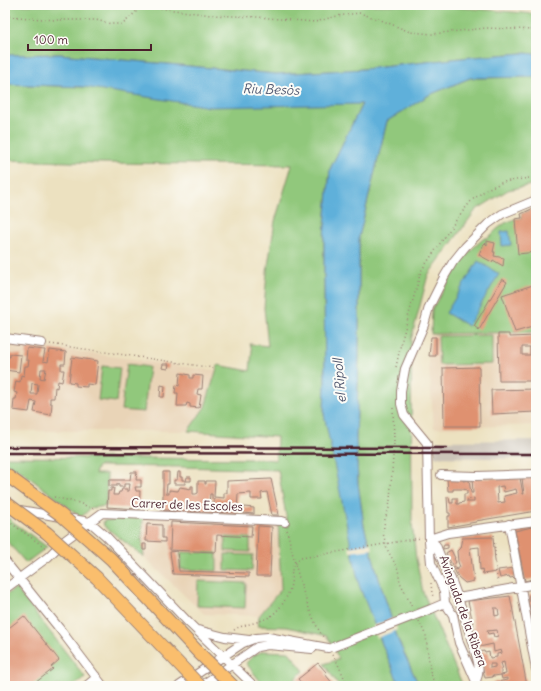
<svg xmlns="http://www.w3.org/2000/svg" width="541" height="691" font-family="Delius,sans-serif">
  <style>
    .built { fill: #e9d4b7 }
    .industrial { fill: #cbc3b8 }
    .green { fill: #91c87b; stroke: #6e7453 }
    .water { fill: #5eb0da; stroke: #546882 }
    .pier { fill: #ece1c0 }
    .building { fill: #df9170; fill-rule: evenodd }
    .lines { fill: none; stroke-linecap: round; stroke-linejoin: round }
    .minor-casing { stroke: #9b8076; stroke-width: 10 }
    .path { stroke: #9b8076; stroke-width: 1.5; stroke-dasharray: 1 3; stroke-linecap: butt }
    .minor { stroke: #fff; stroke-width: 8 }
    .rail { stroke: #4a1f2b; stroke-width: 2.5 }
    .minor-bridge-casing { stroke: #9b8076; stroke-width: 10; stroke-linecap: butt }
    .highway-bridge-casing { stroke: #9b8076; stroke-width: 14; stroke-linecap: butt }
    .path-bridge { stroke: #9b8076; stroke-width: 1.5; stroke-dasharray: 1 3; stroke-linecap: butt }
    .minor-bridge { stroke: #fff; stroke-width: 8 }
    .highway-bridge { stroke: #fabe6d; stroke-width: 12 }
    .labels { text-anchor: middle; stroke-width: 4; stroke-linejoin: round; paint-order: stroke }
    .street-label { font-size: 12px; fill: #4a1f2b; stroke: #fdfcf7 }
    .water-label { font-size: 13px; font-style: italic; fill: #525971; stroke: #fdfcf7 }
  </style>
  <rect width="100%" height="100%" fill="#fdfcf7"/>
  <filter id="ink" filterUnits="userSpaceOnUse"><feTurbulence type="fractalNoise" baseFrequency=".025" numOctaves="2"/><feDisplacementMap in="SourceGraphic" scale="8" xChannelSelector="R" yChannelSelector="G"/><feConvolveMatrix kernelMatrix="1 2 1 2 8 2 1 2 1" color-interpolation-filters="sRGB"/></filter>
  <filter id="wash" filterUnits="userSpaceOnUse"><feTurbulence type="fractalNoise" baseFrequency=".012" numOctaves="4" result="noise"/><feDisplacementMap in="SourceGraphic" scale="16" xChannelSelector="R" yChannelSelector="G"/><feGaussianBlur stdDeviation="0.9" result="paint"/><feColorMatrix in="noise" values="0 0 0 0 0 0 0 0 0 0 0 0 0 0 0 0 0 1.4 0 .05"/><feComposite in="paint" operator="in"/></filter>
  <g filter="url(#wash)">
    <rect width="100%" height="100%" fill="#ece1c0"/>
    <path class="built" d="M536,332V425L434,428L428,358L430,335Z
      M5,341L200,369L216,370L205,407L188,431H5Z
      M143,515L278,521L281,589L259,616L204,614L144,557L142,540Z"/>
    <path class="industrial" d="M536,440V459L434,457L435,441Z"/>
    <path class="green" d="M5,5H430L536,14V54L523,53L461,58L364,69L276,74L59,54L5,55Z
      M536,77V184L508,190L476,210L428,275L411,340L412,523L416,559L423,592L463,686H419L398,640L379,579L364,526L358,483L356,438L359,357V237L387,121L429,95L470,78Z
      M5,84L84,87L362,104L330,169L324,237V277L325,382L324,414L382,644L400,686H339L324,664L339,659L327,636L287,627L258,626L259,616L281,589L278,521L288,527L278,470L180,467L98,466L95,474H107L106,506L91,508L81,517L22,472L5,462V457L261,459L276,460L277,437L188,431L205,407L218,365L250,371L252,350L250,344L268,346L264,308L267,272L275,221L292,165L101,163L5,160Z
      M536,207V332L431,334L432,309L450,279L471,250L483,239L489,237L496,230L505,223L515,219L522,218L521,214Z
      M492,335V364L439,365L438,336Z
      M127,364L149,367L144,412L121,410Z
      M102,366L120,368L116,402L98,400Z
      M143,515L142,540L144,557L104,526L103,521Z
      M5,516L47,547L26,563L5,539Z
      M225,537L250,538V552L225,551Z
      M181,552L217,553V571L180,569Z
      M225,554L253,555L252,571L225,570Z
      M198,581L246,583L245,608L197,606Z
      M16,588L85,677L73,686H5V596Z
      M263,651L289,652L304,671L295,678L301,686H264L246,663L253,656Z"/>
    <path class="water" d="M523,53L536,54V77L470,78L429,95L387,121L359,237V357L356,438L358,483L364,526L379,579L398,640L419,686H400L382,644L359,585L324,414L325,382L324,277V237L330,169L362,104L210,107L84,87L5,84V55L59,54L276,74L364,69L461,58Z
      M509,231L511,245L502,246L501,232Z
      M478,261L499,274L468,326L446,313Z"/>
    <path class="pier" d="M371,543L373,549L350,552L349,547Z
      M394,618L397,630L377,638L373,626Z"/>
    <g id="blocks">
      <path class="building" d="M536,207V252L518,254L515,219L522,218L521,214Z
        M487,241L495,243L493,252H495L494,256L504,258L503,266L493,260L492,262L479,255L481,249L483,246V245L485,243L487,245Z
        M502,279L507,282L479,330L474,326Z
        M536,284V326L515,332L502,295Z
        M498,334H509V337L536,336V381H499ZM522,347H530V355H522Z
        M431,337H436V356H429Z
        M27,348L45,350L43,361L48,362L50,350L66,352L65,364H61V370H64L62,382L58,381L57,388L55,387L54,398H50V403H52L51,415L34,412L36,402L31,401L29,412L13,410L14,399H16L17,393L14,392L16,381L20,382L21,375L24,376L25,366H28L29,360H26ZM41,369H46L44,379L40,378ZM32,383L38,384L37,394H31Z
        M10,354L21,355L19,372L5,370V356L10,357Z
        M72,357L98,361L95,385L87,384V387L76,386V383L69,382Z
        M163,364H169L168,369L162,368Z
        M479,367L480,426H444L443,368Z
        M180,373L190,375V378H193V375L203,376L202,389H198L197,394L201,395L199,408L190,407V404L187,403L186,406H177L178,393H175L176,385L179,386Z
        M161,385L165,386L164,397H160Z
        M536,389V412L492,414L491,390Z
        M131,472H137L136,480H141V487H135L136,491H140L139,509L107,507L108,491H111V488H114L113,495H118L119,492H121L122,489H127V491H129L130,484H124V487H119V484H117V486H109V480H130Z
        M163,472H169V484H167L166,494H169V490L178,491L180,487L191,489V486H193V494H196L198,493V481H205V484H206V481H215L214,497L224,498V493H227V481L271,479L279,515H272L267,492L261,493L262,499H251V493L238,494L237,513L163,510ZM210,494H212V499H214V503H209Z
        M178,472H180V477H182V480H185V484H174V480H177Z
        M187,477H191V481H186Z
        M447,478H463V481L469,480L471,493H473L472,478H520L523,494H524L522,478H536V484H534L535,487L536,486V490H535L536,494V511L476,521V522L448,527V516H450V513H448L447,497H449L450,503H453V498H457V504H459V503L464,502V494H467V490L463,489H453V491H448ZM503,486L504,492L516,489L517,493L504,496L505,502L498,503L497,487ZM474,498V502H467V500Z
        M244,507L254,508V514L243,513Z
        M171,522L252,526L251,537L217,535L216,552L170,550Z
        M147,524L162,525V538H165V542L146,541Z
        M258,526L272,527L270,576H256Z
        M536,526V578L525,581L515,531Z
        M493,537L496,572L483,574L482,569L480,570L479,547L470,548L474,581L465,583L458,577L446,553L451,550L455,558L454,559L456,562L454,565L456,570L460,567L458,562L457,551L460,548L462,538Z
        M143,544H146V550H143Z
        M444,545H448V548L443,549V547Z
        M177,551L179,571L249,573V577L173,574L170,552Z
        M514,568L516,577L510,578L509,576L500,578L498,570Z
        M536,592V628L533,619H531V617L530,616L532,615L528,602H529V595Z
        M510,596L512,606L527,686H494L492,683L507,680V678L502,679L501,675L506,674L504,662L501,663L503,669H501V675L494,676L492,675L493,677L485,678L479,652L484,651L485,653L489,652L490,658L497,657V654L502,653L501,650L494,652L493,644L479,647L473,628H474L468,601ZM494,608H498L499,615L495,616ZM497,630L498,636L494,637L493,633L488,634L487,631ZM490,664H495V667L490,668Z
        M24,616L59,660L51,667L53,669L31,686H5V631Z
        M318,663L326,672L325,674L333,684L330,686H304L298,679Z"/>
    </g>
  </g>
  <g filter="url(#ink)">
    <use href="#blocks" fill-opacity="0" stroke="#9b8076" stroke-width="1"/>
    <g class="lines">
      <defs>
        <path id="minor" d="M5,338L42,343
          M441,475L477,476L536,474
          M20,510L90,522L106,536L189,623L254,686
          M509,524L536,669
          M429,539L448,533L536,521
          M429,541L436,545C440,557 446,568 451,579C459,600 466,620 472,642C476,655 482,668 476,681
          M5,561L59,628L103,686
          M5,589L48,557L64,541L102,513L282,521L285,522
          M458,598L536,584
          M431,609L445,603
          M198,630L225,637L249,640
          M86,686L97,677
          M179,686L243,643L256,638L268,637L328,648
          M201,686L257,647L268,645L312,649
          M478,686L459,643L453,615L445,603L444,591L431,563L429,541L427,443L404,415L401,404V391L405,369L424,325L429,307L444,277L453,262L465,247L488,224L502,214L536,200"/>
      </defs>
      <use href="#minor" class="minor-casing"/>
      <path class="path" d="M137,5L211,15L257,17L315,22L337,16L359,13L381,20L410,32L432,34L486,28L536,30
        M5,16L55,20H96L111,24H123L142,6
        M50,344L214,368
        M396,367L401,343L421,271L459,216L472,200L487,189L503,182L536,177
        M393,408L394,442L390,500L389,508L385,519L383,533L387,549L398,569L400,582L412,607
        M54,497L79,503L94,509
        M5,519L46,548
        M287,530C294,560 301,591 314,620C317,627 320,633 325,639
        M494,535L496,571L498,583
        M414,539L422,538
        M431,583L432,594L434,598
        M419,621L426,636L430,671L435,686
        M234,630L239,627C246,625 266,620 271,616C280,609 287,599 290,588C294,575 287,568 301,558
        M332,655L336,660L348,686"/>
      <use href="#minor" class="minor"/>
      <path class="rail" d="M5,447L446,448
        M5,453L536,454"/>
      <defs>
        <path id="minor-bridge" d="M333,647L431,609"/>
        <path id="highway-bridge" d="M5,474L61,515L111,559L199,653L233,686
          M5,502L47,533L97,578L200,686"/>
      </defs>
      <use href="#minor-bridge" class="minor-bridge-casing"/>
      <use href="#highway-bridge" class="highway-bridge-casing"/>
      <path class="path-bridge" d="M301,558L414,539"/>
      <use href="#minor-bridge" class="minor-bridge"/>
      <use href="#highway-bridge" class="highway-bridge"/>
    </g>
  </g>
  <g class="labels">
    <g class="street-label">
      <text transform="translate(187 505) rotate(2)" y="4">Carrer de les Escoles</text>
      <text transform="translate(463 611) rotate(70)" y="4">Avinguda de la Ribera</text>
    </g>
    <g class="water-label">
      <text transform="translate(271 89) rotate(2)" y="5">Riu Besòs</text>
      <text transform="translate(339 381) rotate(-95)" y="5">el Ripoll</text>
    </g>
  </g>
  <rect width="541" height="691" fill="none" stroke="#fdfcf7" stroke-width="20"/>
  <path d="M28 44v6h123v-6" fill="none" stroke="#4a1f2b" stroke-width="2"/>
  <text x="34" y="44" font-size="12" fill="#4a1f2b" stroke="#fdfcf7" stroke-width="3" paint-order="stroke">100 m</text>
</svg>
